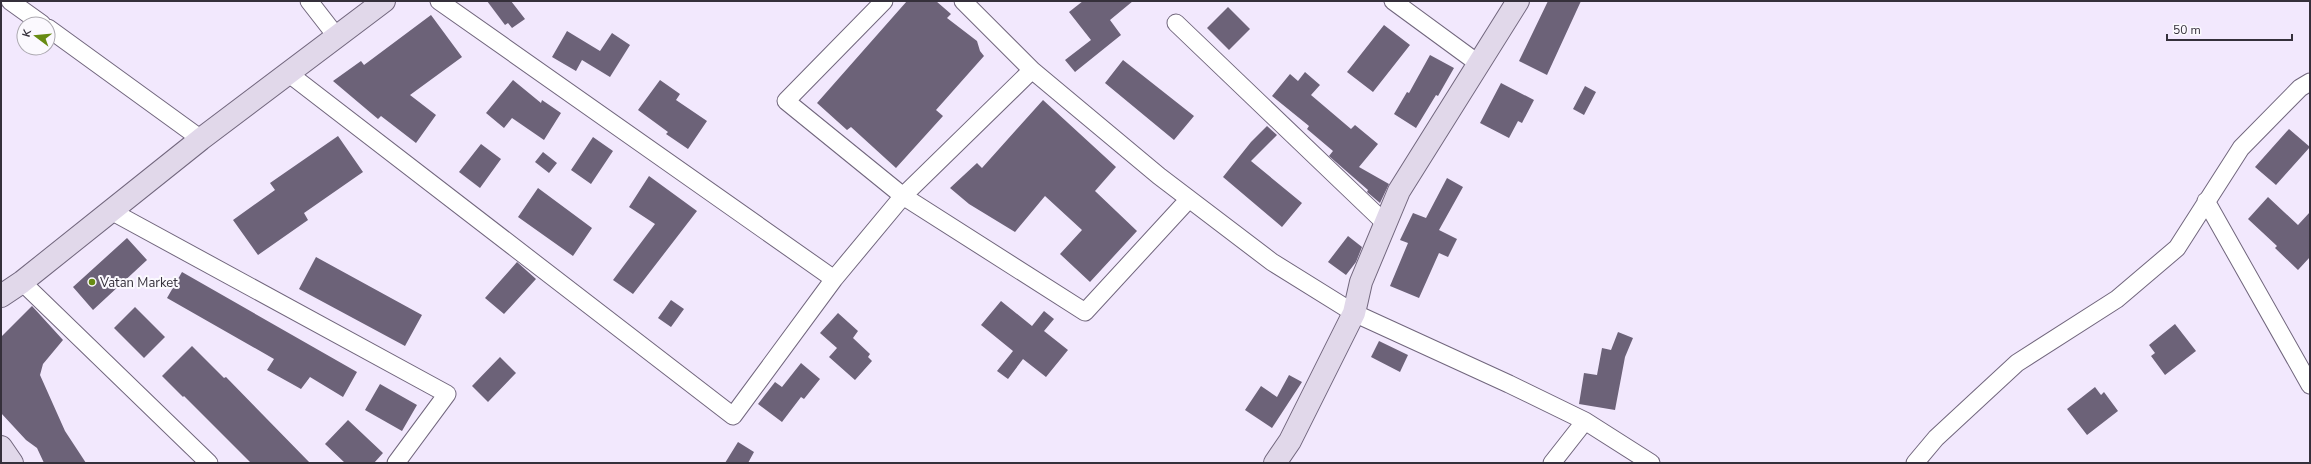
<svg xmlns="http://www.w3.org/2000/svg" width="2311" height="464" font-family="'Nunito Sans',sans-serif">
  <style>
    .building { fill: #6c6278 }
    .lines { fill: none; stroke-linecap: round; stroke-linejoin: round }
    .street-casing { stroke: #71667d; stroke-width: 19 }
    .secondary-casing { stroke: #71667d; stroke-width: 24 }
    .street { stroke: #fff; stroke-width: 17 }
    .secondary { stroke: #e1d8ea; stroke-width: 22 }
    .poi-dot { fill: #678b13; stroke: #fbf9fe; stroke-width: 1.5 }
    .labels { text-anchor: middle; stroke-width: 4; stroke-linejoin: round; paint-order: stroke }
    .poi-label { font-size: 13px; fill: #35303b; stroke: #fbf9fe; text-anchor: start }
  </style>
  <rect width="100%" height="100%" fill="#f2e8fd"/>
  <path class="building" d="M487,1H511L525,19L512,28L508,23L505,25Z
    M907,1H936L951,14L947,18L977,41L980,51L984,56L936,110L943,116L896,168L851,127L847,130L817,103Z
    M1083,1H1133L1110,20L1121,35L1075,72L1065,60L1091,40L1069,12Z
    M1548,1H1581L1547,75L1519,61Z
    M1228,7L1250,29L1229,50L1207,28Z
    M431,15L462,57L410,95L436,115L416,143L381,116L378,119L333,81L361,61L364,65Z
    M1384,25L1410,45L1373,92L1347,72Z
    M567,31L600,51L612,33L630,45L610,77L582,60L576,71L552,57Z
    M1430,55L1454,68L1438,96L1436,95L1416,128L1394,114L1407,92L1409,93Z
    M1123,60L1194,116L1174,140L1105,83Z
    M1305,72L1320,85L1311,95L1351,129L1355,125L1378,144L1359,167L1389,184L1380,203L1367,192L1368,190L1329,156L1333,151L1307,129L1309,126L1272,96L1290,74L1298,81Z
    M513,80L541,103L542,100L561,113L544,140L512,118L504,128L486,113Z
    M660,80L680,94L676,100L707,121L688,149L666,134L668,132L638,110Z
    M1501,83L1534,100L1522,123L1518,121L1509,138L1480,123Z
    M1585,86L1596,92L1584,115L1573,109Z
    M1043,100L1116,167L1095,191L1137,231L1090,282L1060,254L1082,230L1045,196L1015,232L969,204L950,188L977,163L982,168Z
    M1267,126L1277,135L1251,161L1302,203L1282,227L1223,177L1251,142Z
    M2289,129L2310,147L2276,185L2255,167Z
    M338,136L363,172L304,213L308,220L258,255L233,220L275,190L270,183Z
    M593,137L613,151L591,184L571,170Z
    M481,144L501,159L480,188L459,172Z
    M543,152L557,163L549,173L535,162Z
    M649,176L697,211L633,294L613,280L655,224L629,207Z
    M1447,178L1463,187L1439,230L1457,239L1448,257L1439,253L1419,298L1390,286L1408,243L1400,240L1413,213L1426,218Z
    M538,188L592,228L573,256L518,217Z
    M2268,197L2298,225L2310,212V257L2298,270L2275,248L2277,246L2248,219Z
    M1348,236L1362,247L1356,262L1346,275L1328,262Z
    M127,238L147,260L93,310L73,287Z
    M316,257L422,315L405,346L299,289Z
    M517,262L536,279L504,314L485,298Z
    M182,272L357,372L343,397L310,377L301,389L267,370L274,359L167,298Z
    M671,300L684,309L671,327L658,318Z
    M1001,301L1032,326L1044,311L1054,319L1044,331L1068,350L1046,377L1023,359L1008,379L997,371L1013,351L981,325Z
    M32,306L63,340L43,364L40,375L65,431L86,463H44L37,448L26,440L1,413V337Z
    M135,307L165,337L144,358L114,328Z
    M838,313L858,331L853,338L870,354L868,357L872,361L855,380L829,357L837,348L820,333Z
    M2175,324L2196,351L2165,375L2151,356L2155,353L2149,345Z
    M1618,332L1633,338L1625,357L1615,410L1579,404L1584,373L1597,375L1602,348L1611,350Z
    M1379,341L1408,355L1400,372L1371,357Z
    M192,346L224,378L226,377L310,463H251L184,396L183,397L162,376Z
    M500,357L516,373L488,402L472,386Z
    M801,363L820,379L804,399L801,397L782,422L758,404L775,382L782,387Z
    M1289,375L1302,382L1272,428L1245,410L1261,386L1277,397Z
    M380,384L417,405L402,431L365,410Z
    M2095,387L2101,395L2104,392L2118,411L2087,435L2067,409Z
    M348,420L383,453L374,463H345L325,444Z
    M738,442L754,452L748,463H725Z"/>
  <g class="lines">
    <defs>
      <path id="street" d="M10,1L42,24
        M309,1L337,37
        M439,1L834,279
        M884,1L786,101L903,196L1085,312L1189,199
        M963,1L1032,70L1159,176L1272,262L1354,313L1509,384L1585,421L1651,463
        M1393,1L1479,64
        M1176,23L1385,223
        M48,28L201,139
        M288,73L733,416L834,279L903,196L1032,70
        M2206,201L2310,385
        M111,211L447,394L396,463
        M22,282L209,463
        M1552,463L1585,421
        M1915,463L1936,438L2017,363L2117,299L2177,248L2241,148L2300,88L2310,82"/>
      <path id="secondary" d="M1,296L22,282L201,139L384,1
        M1,447L12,463
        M1275,463L1290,441L1354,313L1361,282L1399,191L1518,1"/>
    </defs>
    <use href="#street" class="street-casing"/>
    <use href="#secondary" class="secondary-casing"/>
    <use href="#street" class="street"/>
    <use href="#secondary" class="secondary"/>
  </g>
  <circle class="poi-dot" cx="92" cy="282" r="4"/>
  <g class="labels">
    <g class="poi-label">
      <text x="100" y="287">Vatan Market</text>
    </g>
  </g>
  <rect width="2311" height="464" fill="none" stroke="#35303b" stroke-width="4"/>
  <g transform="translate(36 36) rotate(286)"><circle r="19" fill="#fbf9fe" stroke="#aca9b0"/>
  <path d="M0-3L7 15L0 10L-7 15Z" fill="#678b13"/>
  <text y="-6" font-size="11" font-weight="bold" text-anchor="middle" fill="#35303b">K</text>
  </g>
  <path d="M2167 34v6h125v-6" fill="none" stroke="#35303b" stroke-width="2"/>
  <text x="2173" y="34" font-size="12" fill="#35303b" stroke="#fbf9fe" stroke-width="3" paint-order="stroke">50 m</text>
</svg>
